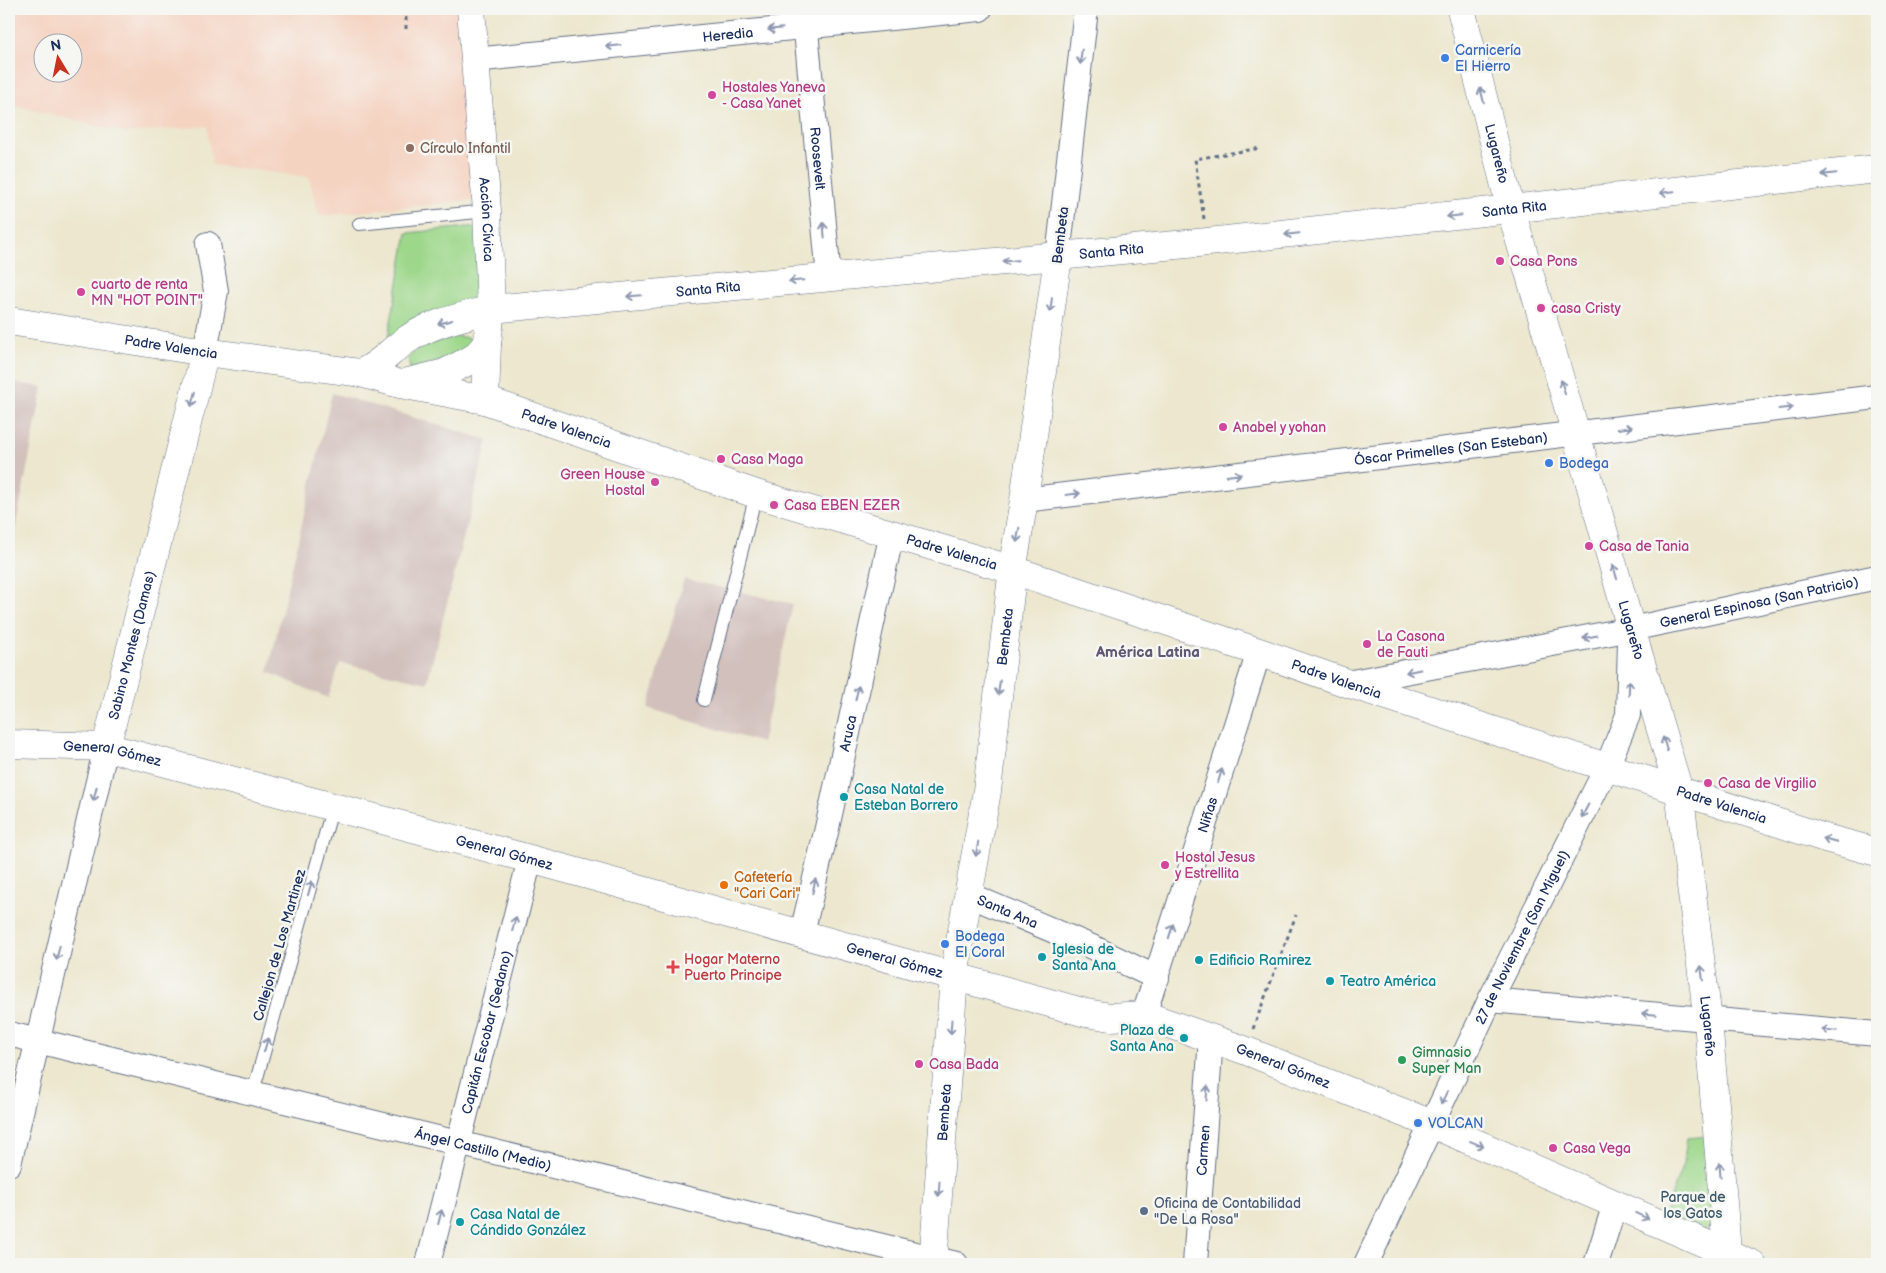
<svg xmlns="http://www.w3.org/2000/svg" width="1886" height="1273" font-family="'Balsamiq Sans',sans-serif">
  <style>
    .built { fill: #f5d3c1; fill-rule: evenodd }
    .industrial { fill: #d1c0bc }
    .green { fill: #9dd78a; stroke: #5c8374 }
    .lines { fill: none; stroke-linecap: round; stroke-linejoin: round }
    .lane-casing { stroke: #646f85; stroke-width: 14 }
    .street-casing { stroke: #646f85; stroke-width: 26 }
    .secondary-casing { stroke: #646f85; stroke-width: 29 }
    .path { stroke: #646f85; stroke-width: 3; stroke-dasharray: 4 4; stroke-linecap: butt }
    .lane { stroke: #fff; stroke-width: 12 }
    .street { stroke: #fff; stroke-width: 24 }
    .secondary { stroke: #fff; stroke-width: 28 }
    .oneway { stroke: #8d97ae }
    .shop-dot { fill: #3f7fe0; stroke: #f6f6f2; stroke-width: 2 }
    .hotel-dot { fill: #d1479c; stroke: #f6f6f2; stroke-width: 2 }
    .education-dot { fill: #8d6e63; stroke: #f6f6f2; stroke-width: 2 }
    .culture-dot { fill: #0f9aa8; stroke: #f6f6f2; stroke-width: 2 }
    .food-dot { fill: #e8710a; stroke: #f6f6f2; stroke-width: 2 }
    .health-dot { fill: #e0444e; stroke: #f6f6f2; stroke-width: 2 }
    .leisure-dot { fill: #2e9e5b; stroke: #f6f6f2; stroke-width: 2 }
    .service-dot { fill: #5c6f8a; stroke: #f6f6f2; stroke-width: 2 }
    .labels { text-anchor: middle; stroke-width: 5; stroke-linejoin: round; paint-order: stroke }
    .street-label { font-size: 14px; fill: #1b2f5e; stroke: #f6f6f2 }
    .shop-label { font-size: 14px; fill: #366cbe; stroke: #f6f6f2; text-anchor: start }
    .hotel-label { font-size: 14px; fill: #b23c85; stroke: #f6f6f2; text-anchor: start }
    .education-label { font-size: 14px; fill: #785e54; stroke: #f6f6f2; text-anchor: start }
    .culture-label { font-size: 14px; fill: #0d838f; stroke: #f6f6f2; text-anchor: start }
    .food-label { font-size: 14px; fill: #c56008; stroke: #f6f6f2; text-anchor: start }
    .health-label { font-size: 14px; fill: #be3a42; stroke: #f6f6f2; text-anchor: start }
    .leisure-label { font-size: 14px; fill: #27864d; stroke: #f6f6f2; text-anchor: start }
    .park-label { font-size: 14px; fill: #3c5969; stroke: #f6f6f2 }
    .service-label { font-size: 14px; fill: #4e5e75; stroke: #f6f6f2; text-anchor: start }
    .neighbourhood-label { font-size: 15px; font-weight: bold; fill: #605875; stroke: #f6f6f2 }
  </style>
  <rect width="100%" height="100%" fill="#f6f6f2"/>
  <filter id="ink" filterUnits="userSpaceOnUse"><feTurbulence type="fractalNoise" baseFrequency=".02" numOctaves="2"/><feDisplacementMap in="SourceGraphic" scale="10" xChannelSelector="R" yChannelSelector="G"/><feConvolveMatrix kernelMatrix="1 2 1 2 8 2 1 2 1" color-interpolation-filters="sRGB"/></filter>
  <filter id="wash" filterUnits="userSpaceOnUse"><feTurbulence type="fractalNoise" baseFrequency=".0096" numOctaves="4" result="noise"/><feDisplacementMap in="SourceGraphic" scale="20" xChannelSelector="R" yChannelSelector="G"/><feGaussianBlur stdDeviation="1.12" result="paint"/><feColorMatrix in="noise" values="0 0 0 0 0 0 0 0 0 0 0 0 0 0 0 0 0 1.4 0 .05"/><feComposite in="paint" operator="in"/></filter>
  <g filter="url(#wash)">
    <rect width="100%" height="100%" fill="#ece7ce"/>
    <path class="built" d="M9,9H456L473,200L319,216L309,177L212,165L207,126L125,133L9,104ZM42,42H72V72H42Z"/>
    <path class="industrial" d="M9,382L43,387L9,561Z
      M332,393L488,440L427,683L340,663L328,698L268,672Z
      M684,579L793,604L762,743L648,708Z"/>
    <path class="green" d="M479,226C480,243 486,284 476,298C467,313 405,335 387,343L407,233Z
      M457,336L474,339L479,351L410,369L408,358C420,344 440,341 457,336Z
      M1710,1136L1716,1218L1711,1228L1700,1232L1664,1216L1684,1161L1687,1138Z"/>
  </g>
  <g filter="url(#ink)">
    <g class="lines">
      <defs>
        <path id="lane" d="M359,224L487,211
          M704,700L756,494
          M253,1092L333,806"/>
        <g id="street">
          <path id="s1" d="M804,9L829,278"/>
          <path id="s2" d="M474,60L980,9"/>
          <path d="M1058,257L1086,9"/>
          <path d="M205,352L216,291L208,244"/>
          <path id="s3" d="M1024,500L1877,397"/>
          <path id="s4" d="M1347,683L1631,629L1877,577"/>
          <path id="s5" d="M969,895L1092,947L1157,978"/>
          <path id="s6" d="M802,933L827,828L892,533"/>
          <path d="M1490,1000L1877,1034"/>
          <path id="s7" d="M1144,1015L1259,652"/>
          <path id="s8" d="M9,1034L956,1264"/>
          <path d="M9,1164L106,747"/>
          <path id="s9" d="M428,1264L530,859"/>
          <path id="s10" d="M1195,1264L1211,1038"/>
          <path id="s11" d="M1366,1264L1490,1000L1607,767L1628,715L1630,640"/>
          <path d="M1596,1264L1615,1204"/>
        </g>
        <g id="secondary">
          <path id="s12" d="M471,9L487,211L491,309L487,344L485,400"/>
          <path id="s13" d="M1461,9L1511,210L1576,434L1631,629L1679,791L1708,1020L1728,1264"/>
          <path id="s14" d="M9,321L205,352L361,373L400,384L485,400L756,494L1013,570L1259,652L1347,683L1825,838L1877,852"/>
          <path id="s15" d="M361,373C381,364 388,353 405,341C430,323 462,317 491,309L1208,242L1877,169"/>
          <path d="M408,382L445,373L474,358L487,344"/>
          <path id="s16" d="M9,744L106,747L530,859L1086,1013L1111,1017L1144,1015L1244,1050L1432,1124L1752,1264"/>
          <path id="s17" d="M106,747L205,352"/>
          <path id="s18" d="M933,1264L953,990L957,958L987,791L1014,559L1024,500L1058,257"/>
        </g>
      </defs>
      <use href="#lane" class="lane-casing"/>
      <use href="#street" class="street-casing"/>
      <use href="#secondary" class="secondary-casing"/>
      <path class="path" d="M406,9V32
        M1204,219L1195,159L1261,148
        M1253,1029L1296,915"/>
      <use href="#lane" class="lane"/>
      <use href="#street" class="street"/>
      <use href="#secondary" class="secondary"/>
    </g>
    <defs><path id="oneway-shaft" d="M-6 0H5M1.5-3L5.5 0L1.5 3" fill="none" stroke-width="1.6" stroke-linecap="round" stroke-linejoin="round" transform="scale(1.25)"/></defs>
    <g class="oneway">
      <use href="#oneway-shaft" transform="translate(775 29) rotate(174)"/>
      <use href="#oneway-shaft" transform="translate(613 46) rotate(174)"/>
      <use href="#oneway-shaft" transform="translate(1081 57) rotate(96)"/>
      <use href="#oneway-shaft" transform="translate(1482 95) rotate(-104)"/>
      <use href="#oneway-shaft" transform="translate(1829 174) rotate(174)"/>
      <use href="#oneway-shaft" transform="translate(1667 192) rotate(174)"/>
      <use href="#oneway-shaft" transform="translate(1454 216) rotate(174)"/>
      <use href="#oneway-shaft" transform="translate(824 230) rotate(-95)"/>
      <use href="#oneway-shaft" transform="translate(1292 234) rotate(174)"/>
      <use href="#oneway-shaft" transform="translate(1010 261) rotate(175)"/>
      <use href="#oneway-shaft" transform="translate(796 281) rotate(175)"/>
      <use href="#oneway-shaft" transform="translate(634 296) rotate(175)"/>
      <use href="#oneway-shaft" transform="translate(1051 305) rotate(98)"/>
      <use href="#oneway-shaft" transform="translate(445 322) rotate(164)"/>
      <use href="#oneway-shaft" transform="translate(1563 387) rotate(-106)"/>
      <use href="#oneway-shaft" transform="translate(193 399) rotate(104)"/>
      <use href="#oneway-shaft" transform="translate(1786 408) rotate(-7)"/>
      <use href="#oneway-shaft" transform="translate(1625 428) rotate(-7)"/>
      <use href="#oneway-shaft" transform="translate(1234 475) rotate(-7)"/>
      <use href="#oneway-shaft" transform="translate(1073 494) rotate(-7)"/>
      <use href="#oneway-shaft" transform="translate(1018 535) rotate(100)"/>
      <use href="#oneway-shaft" transform="translate(1615 572) rotate(-106)"/>
      <use href="#oneway-shaft" transform="translate(1590 637) rotate(169)"/>
      <use href="#oneway-shaft" transform="translate(1413 671) rotate(169)"/>
      <use href="#oneway-shaft" transform="translate(999 688) rotate(97)"/>
      <use href="#oneway-shaft" transform="translate(1629 688) rotate(-88)"/>
      <use href="#oneway-shaft" transform="translate(857 693) rotate(-78)"/>
      <use href="#oneway-shaft" transform="translate(1665 744) rotate(-107)"/>
      <use href="#oneway-shaft" transform="translate(1220 776) rotate(-73)"/>
      <use href="#oneway-shaft" transform="translate(95 794) rotate(103)"/>
      <use href="#oneway-shaft" transform="translate(1585 811) rotate(117)"/>
      <use href="#oneway-shaft" transform="translate(1830 840) rotate(-164)"/>
      <use href="#oneway-shaft" transform="translate(977 849) rotate(100)"/>
      <use href="#oneway-shaft" transform="translate(814 886) rotate(-77)"/>
      <use href="#oneway-shaft" transform="translate(310 888) rotate(-74)"/>
      <use href="#oneway-shaft" transform="translate(514 924) rotate(-76)"/>
      <use href="#oneway-shaft" transform="translate(1171 931) rotate(-73)"/>
      <use href="#oneway-shaft" transform="translate(58 953) rotate(103)"/>
      <use href="#oneway-shaft" transform="translate(1702 973) rotate(-97)"/>
      <use href="#oneway-shaft" transform="translate(1649 1014) rotate(-175)"/>
      <use href="#oneway-shaft" transform="translate(951 1027) rotate(94)"/>
      <use href="#oneway-shaft" transform="translate(1829 1030) rotate(-175)"/>
      <use href="#oneway-shaft" transform="translate(266 1045) rotate(-74)"/>
      <use href="#oneway-shaft" transform="translate(1207 1093) rotate(-86)"/>
      <use href="#oneway-shaft" transform="translate(1444 1098) rotate(115)"/>
      <use href="#oneway-shaft" transform="translate(1477 1144) rotate(23)"/>
      <use href="#oneway-shaft" transform="translate(1720 1170) rotate(-94)"/>
      <use href="#oneway-shaft" transform="translate(939 1189) rotate(94)"/>
      <use href="#oneway-shaft" transform="translate(1642 1216) rotate(24)"/>
      <use href="#oneway-shaft" transform="translate(440 1217) rotate(-76)"/>
    </g>
  </g>
  <g class="shop-dot">
    <circle cx="1445" cy="58" r="5"/>
    <circle cx="1549" cy="463" r="5"/>
    <circle cx="945" cy="944" r="5"/>
    <circle cx="1418" cy="1123" r="5"/>
  </g>
  <g class="hotel-dot">
    <circle cx="712" cy="95" r="5"/>
    <circle cx="1500" cy="261" r="5"/>
    <circle cx="81" cy="292" r="5"/>
    <circle cx="1541" cy="308" r="5"/>
    <circle cx="1223" cy="427" r="5"/>
    <circle cx="721" cy="459" r="5"/>
    <circle cx="655" cy="482" r="5"/>
    <circle cx="774" cy="505" r="5"/>
    <circle cx="1589" cy="546" r="5"/>
    <circle cx="1367" cy="644" r="5"/>
    <circle cx="1708" cy="783" r="5"/>
    <circle cx="1165" cy="865" r="5"/>
    <circle cx="919" cy="1064" r="5"/>
    <circle cx="1553" cy="1148" r="5"/>
  </g>
  <circle class="education-dot" cx="410" cy="148" r="5"/>
  <g class="culture-dot">
    <circle cx="844" cy="797" r="5"/>
    <circle cx="1042" cy="957" r="5"/>
    <circle cx="1199" cy="960" r="5"/>
    <circle cx="1330" cy="981" r="5"/>
    <circle cx="1184" cy="1038" r="5"/>
    <circle cx="460" cy="1222" r="5"/>
  </g>
  <circle class="food-dot" cx="724" cy="885" r="5"/>
  <path class="health-dot" d="M670.5 959.5h5v5h5v5h-5v5h-5v-5h-5v-5h5z"/>
  <circle class="leisure-dot" cx="1402" cy="1060" r="5"/>
  <circle class="service-dot" cx="1144" cy="1211" r="5"/>
  <g class="labels">
    <g class="street-label">
      <text dy="5" stroke="none"><textPath href="#s2" startOffset="255">Heredia</textPath></text>
      <text dy="5" stroke="none"><textPath href="#s13" startOffset="149">Lugareño</textPath></text>
      <text dy="5" stroke="none"><textPath href="#s1" startOffset="150">Roosevelt</textPath></text>
      <text dy="5" stroke="none"><textPath href="#s15" startOffset="1175">Santa Rita</textPath></text>
      <text dy="5" stroke="none"><textPath href="#s12" startOffset="211">Acción Cívica</textPath></text>
      <text transform="translate(1060 235) rotate(-83)" y="5">Bembeta</text>
      <text dy="5" stroke="none"><textPath href="#s15" startOffset="770">Santa Rita</textPath></text>
      <text dy="5" stroke="none"><textPath href="#s15" startOffset="365">Santa Rita</textPath></text>
      <text dy="5" stroke="none"><textPath href="#s14" startOffset="164">Padre Valencia</textPath></text>
      <text dy="5" stroke="none"><textPath href="#s14" startOffset="569">Padre Valencia</textPath></text>
      <text dy="5" stroke="none"><textPath href="#s3" startOffset="430">Óscar Primelles (San Esteban)</textPath></text>
      <text dy="5" stroke="none"><textPath href="#s14" startOffset="974">Padre Valencia</textPath></text>
      <text dy="5" stroke="none"><textPath href="#s4" startOffset="420">General Espinosa (San Patricio)</textPath></text>
      <text dy="5" stroke="none"><textPath href="#s13" startOffset="644">Lugareño</textPath></text>
      <text dy="5" stroke="none"><textPath href="#s18" startOffset="632">Bembeta</textPath></text>
      <text dy="5" stroke="none"><textPath href="#s17" startOffset="105">Sabino Montes (Damas)</textPath></text>
      <text dy="5" stroke="none"><textPath href="#s14" startOffset="1379">Padre Valencia</textPath></text>
      <text dy="5" stroke="none"><textPath href="#s6" startOffset="205">Aruca</textPath></text>
      <text dy="5" stroke="none"><textPath href="#s16" startOffset="104">General Gómez</textPath></text>
      <text dy="5" stroke="none"><textPath href="#s14" startOffset="1784">Padre Valencia</textPath></text>
      <text dy="5" stroke="none"><textPath href="#s7" startOffset="210">Niñas</textPath></text>
      <text dy="5" stroke="none"><textPath href="#s16" startOffset="509">General Gómez</textPath></text>
      <text dy="5" stroke="none"><textPath href="#s5" startOffset="42">Santa Ana</textPath></text>
      <text dy="5" stroke="none"><textPath href="#s11" startOffset="362">27 de Noviembre (San Miguel)</textPath></text>
      <text transform="translate(279 945) rotate(-74)" y="5">Callejon de Los Martinez</text>
      <text dy="5" stroke="none"><textPath href="#s16" startOffset="914">General Gómez</textPath></text>
      <text dy="5" stroke="none"><textPath href="#s13" startOffset="1049">Lugareño</textPath></text>
      <text dy="5" stroke="none"><textPath href="#s9" startOffset="239">Capitán Escobar (Sedano)</textPath></text>
      <text dy="5" stroke="none"><textPath href="#s16" startOffset="1319">General Gómez</textPath></text>
      <text dy="5" stroke="none"><textPath href="#s18" startOffset="152">Bembeta</textPath></text>
      <text dy="5" stroke="none"><textPath href="#s8" startOffset="488">Ángel Castillo (Medio)</textPath></text>
      <text dy="5" stroke="none"><textPath href="#s10" startOffset="114">Carmen</textPath></text>
    </g>
    <g class="shop-label">
      <text x="1455" y="55">Carnicería<tspan x="1455" dy="16">El Hierro</tspan></text>
      <text x="1559" y="468">Bodega</text>
      <text x="955" y="941">Bodega<tspan x="955" dy="16">El Coral</tspan></text>
      <text x="1428" y="1128">VOLCAN</text>
    </g>
    <g class="hotel-label">
      <text x="722" y="92">Hostales Yaneva<tspan x="722" dy="16">- Casa Yanet</tspan></text>
      <text x="1510" y="266">Casa Pons</text>
      <text x="91" y="289">cuarto de renta<tspan x="91" dy="16">MN "HOT POINT"</tspan></text>
      <text x="1551" y="313">casa Cristy</text>
      <text x="1233" y="432">Anabel y yohan</text>
      <text x="731" y="464">Casa Maga</text>
      <text x="645" y="479" text-anchor="end">Green House<tspan x="645" dy="16">Hostal</tspan></text>
      <text x="784" y="510">Casa EBEN EZER</text>
      <text x="1599" y="551">Casa de Tania</text>
      <text x="1377" y="641">La Casona<tspan x="1377" dy="16">de Fauti</tspan></text>
      <text x="1718" y="788">Casa de Virgilio</text>
      <text x="1175" y="862">Hostal Jesus<tspan x="1175" dy="16">y Estrellita</tspan></text>
      <text x="929" y="1069">Casa Bada</text>
      <text x="1563" y="1153">Casa Vega</text>
    </g>
    <g class="education-label">
      <text x="420" y="153">Círculo Infantil</text>
    </g>
    <g class="culture-label">
      <text x="854" y="794">Casa Natal de<tspan x="854" dy="16">Esteban Borrero</tspan></text>
      <text x="1052" y="954">Iglesia de<tspan x="1052" dy="16">Santa Ana</tspan></text>
      <text x="1209" y="965">Edificio Ramirez</text>
      <text x="1340" y="986">Teatro América</text>
      <text x="1174" y="1035" text-anchor="end">Plaza de<tspan x="1174" dy="16">Santa Ana</tspan></text>
      <text x="470" y="1219">Casa Natal de<tspan x="470" dy="16">Cándido González</tspan></text>
    </g>
    <g class="food-label">
      <text x="734" y="882">Cafetería<tspan x="734" dy="16">"Cari Cari"</tspan></text>
    </g>
    <g class="health-label">
      <text x="684" y="964">Hogar Materno<tspan x="684" dy="16">Puerto Principe</tspan></text>
    </g>
    <g class="leisure-label">
      <text x="1412" y="1057">Gimnasio<tspan x="1412" dy="16">Super Man</tspan></text>
    </g>
    <g class="park-label">
      <text x="1693" y="1202">Parque de<tspan x="1693" dy="16">los Gatos</tspan></text>
    </g>
    <g class="service-label">
      <text x="1154" y="1208">Oficina de Contabilidad<tspan x="1154" dy="16">"De La Rosa"</tspan></text>
    </g>
    <g class="neighbourhood-label">
      <text x="1148" y="657">América Latina</text>
    </g>
  </g>
  <rect width="1886" height="1273" fill="none" stroke="#f6f6f2" stroke-width="30"/>
  <g transform="translate(58 58) rotate(350)"><circle r="24" fill="#f6f6f2" stroke="#9ea6b7"/>
  <path d="M0-4L9 19L0 12L-9 19Z" fill="#c8321e"/>
  <text y="-8" font-size="14" font-weight="bold" text-anchor="middle" fill="#1b2f5e">N</text>
  </g>
</svg>
